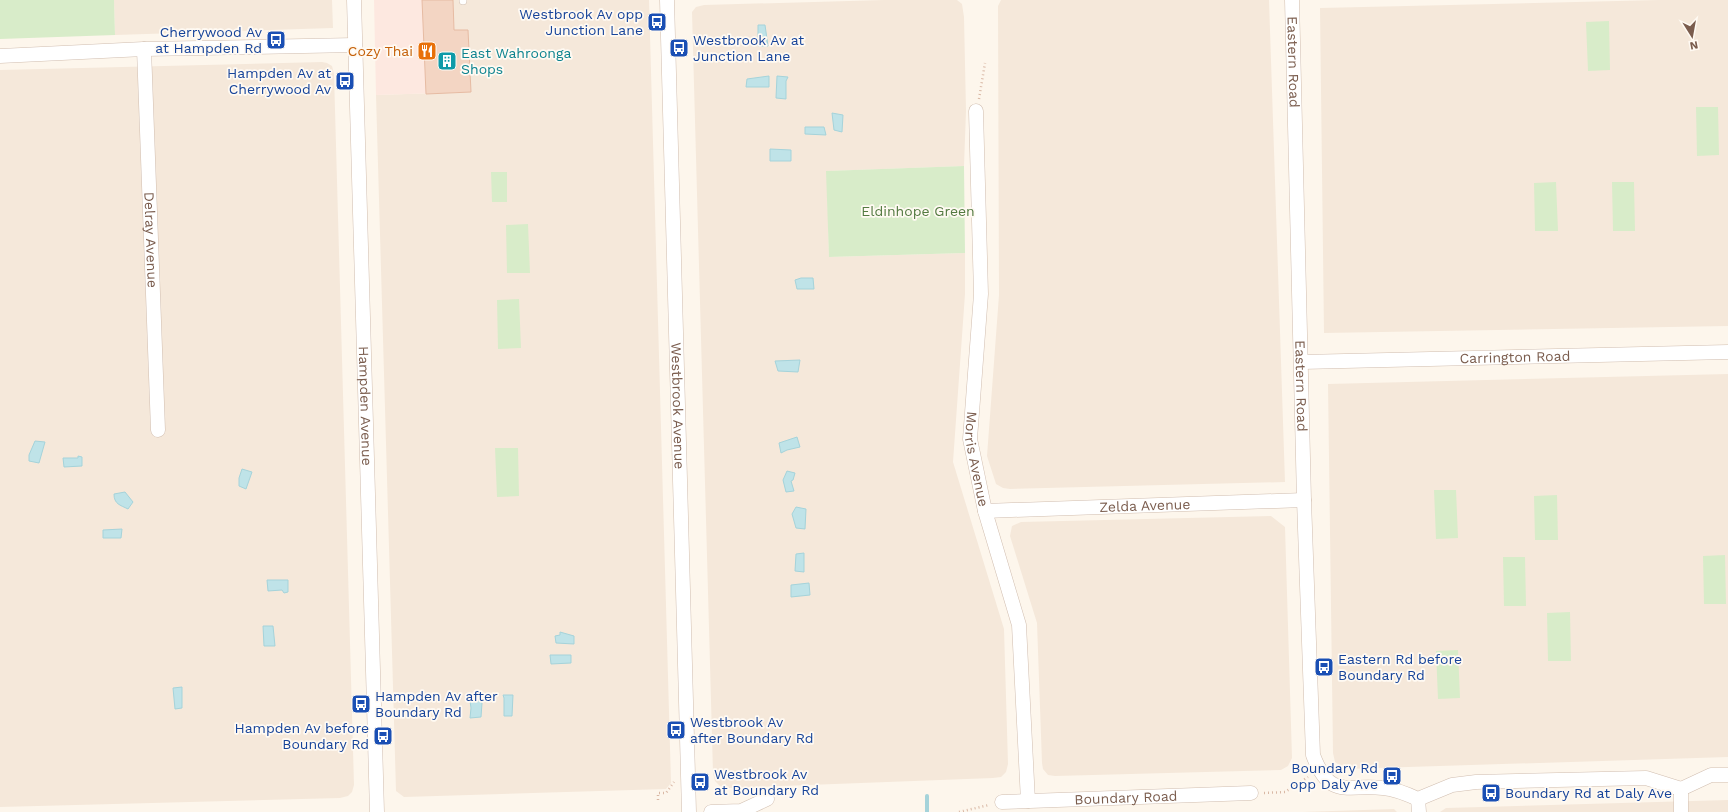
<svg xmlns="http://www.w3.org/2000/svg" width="1728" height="812" font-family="'Work Sans',sans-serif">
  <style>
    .residential { fill: #f5e8da }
    .commercial { fill: #fde8e0 }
    .green { fill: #d8ecc9 }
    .water { fill: #bfe3e8; stroke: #a5d3da }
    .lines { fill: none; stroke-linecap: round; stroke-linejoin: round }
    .stream { stroke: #a5d3da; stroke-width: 4 }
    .building { fill: #f3d5c3; stroke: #e6bba3 }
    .lane-casing { stroke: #d1beb0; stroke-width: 8 }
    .street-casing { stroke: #d1beb0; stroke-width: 15 }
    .path { stroke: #d9b8a5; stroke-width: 2.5; stroke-dasharray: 1 3; stroke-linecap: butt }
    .lane { stroke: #fff; stroke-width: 7 }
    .street { stroke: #fff; stroke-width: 14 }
    .labels { text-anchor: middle; stroke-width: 3.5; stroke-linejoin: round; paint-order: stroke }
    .transit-label { font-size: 14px; fill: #164399; stroke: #fffaf3; text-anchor: start }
    .food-label { font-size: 14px; fill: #c56008; stroke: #fffaf3; text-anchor: end }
    .culture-label { font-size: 14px; fill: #0d838f; stroke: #fffaf3; text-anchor: start }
    .street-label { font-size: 14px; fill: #7a5c4d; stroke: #fffaf3 }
    .park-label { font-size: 14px; fill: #537a41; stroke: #fffaf3 }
  </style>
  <rect width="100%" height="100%" fill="#fdf6ec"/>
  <path class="residential" d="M114,0H332L333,28L115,35Z
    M453,0H649L671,783L666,789L404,797L396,791L376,95L471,92L468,30H454Z
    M884,0H957L962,4L964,17L966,111L964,166L827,171L829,257L965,253V294L953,462L1004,629L1008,764L1006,772L1001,777L993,778L728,788L720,786L715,781L713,773L692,12L696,7L704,5Z
    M1001,0H1269L1285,482L1010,489L1003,488L996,484L987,456L999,295L998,6Z
    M1659,0H1728V326L1324,333L1320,8Z
    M322,62L327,63L332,66L334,74L354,785L352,792L348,796L340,798L0,807V70Z
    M1728,374V757L1345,769L1335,762L1333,753L1328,384Z
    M1271,516L1285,527L1292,758L1288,766L1281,770L1055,776L1048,775L1043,769L1042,763L1037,623L1010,536L1012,526L1021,522Z
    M1728,800V812H1440L1446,808Z
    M1394,809L1397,812H1302Z"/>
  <path class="commercial" d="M374,0H453L454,30H468L471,92L376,95Z"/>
  <path class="green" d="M0,0H114L115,35L0,39Z
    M1609,21L1610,70L1588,71L1586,22Z
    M1696,107H1718L1719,155L1697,156Z
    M964,166L965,253L829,257L826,171Z
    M491,172H507V202H492Z
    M1556,182L1558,231H1535L1534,183Z
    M1612,182H1634L1635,231H1613Z
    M528,224L530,273H507L506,225Z
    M519,299L521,348L498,349L497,300Z
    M495,448H518L519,496L497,497Z
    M1434,490H1456L1458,538L1436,539Z
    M1557,495L1558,540H1535L1534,496Z
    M1725,555L1726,604H1704L1703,556Z
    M1503,557H1525L1526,606H1504Z
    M1570,612L1571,661H1548L1547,613Z
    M1458,650L1460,698L1438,699L1436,651Z"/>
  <path class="water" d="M758,25H765L768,46H758Z
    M769,76V87H746L747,79Z
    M777,76L788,77L786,81V99L776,98Z
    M832,113L843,115L842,132L834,130Z
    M805,127H824L826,135L805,134Z
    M770,149L791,150V161H770Z
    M801,278H813L814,289H797L795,280Z
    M800,360L798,372L778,371L775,361Z
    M797,437L800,447L787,450L781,453L779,443Z
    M35,441L45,442L39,463L29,461V455Z
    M78,456L82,457V466L64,467L63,458H78Z
    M242,469L252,472L246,489L239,486V478Z
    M787,471L795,473L793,480L791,481L794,491L786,492L783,480Z
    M125,492L133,502L128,509C120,505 114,504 114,494Z
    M796,507L806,509L805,529L796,528L792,514Z
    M122,529L121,538H103V530Z
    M804,553V572L795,571L796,554Z
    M267,580H288V592L284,593L282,590L268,591Z
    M809,583L810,595L791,597V585Z
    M263,626H273L275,646H264Z
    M560,632L574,636V644L556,643L555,636L560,635Z
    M550,655H571V663L551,664Z
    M182,687V708L175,709L173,688Z
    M503,695H513L512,716H504V698Z
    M475,699L479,700L482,703L481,717L470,718L471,708L470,701Z"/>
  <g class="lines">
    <path class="stream" d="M927,812V796"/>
  </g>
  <path class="building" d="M422,0H453L454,30H468L471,92L426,94Z"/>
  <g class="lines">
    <defs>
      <path id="lane" d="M463,1V0"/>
      <g id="street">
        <path id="s1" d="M354,0L377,812"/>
        <path id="s2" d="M667,0L689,812"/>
        <path id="s3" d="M1292,0L1304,500L1313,755C1330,800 1346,784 1383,788C1395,789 1407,794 1418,799L1452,785L1476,782L1646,778L1681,789L1711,775H1728"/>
        <path id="s4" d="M144,49L158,430"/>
        <path d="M0,56L144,49L355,45"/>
        <path id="s5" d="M976,111L981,294L970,439L985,511L1019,625L1028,801"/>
        <path id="s6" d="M1302,362L1728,352"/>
        <path id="s7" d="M985,511L1304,500"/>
        <path d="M1418,799L1419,812"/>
        <path id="s8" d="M1002,802L1251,793"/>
        <path d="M711,812L741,811L767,799"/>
        <path d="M1681,812V789"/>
      </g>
    </defs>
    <use href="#lane" class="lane-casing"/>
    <use href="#street" class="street-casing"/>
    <path class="path" d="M979,99L985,63
      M1264,793L1285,792L1308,777
      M658,800V793H666L674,782
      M959,812L989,805"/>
    <use href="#lane" class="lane"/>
    <use href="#street" class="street"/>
  </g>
  <defs>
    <symbol id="bus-square" viewBox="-11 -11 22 22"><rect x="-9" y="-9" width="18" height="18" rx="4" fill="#1a4fb4" stroke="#fffaf3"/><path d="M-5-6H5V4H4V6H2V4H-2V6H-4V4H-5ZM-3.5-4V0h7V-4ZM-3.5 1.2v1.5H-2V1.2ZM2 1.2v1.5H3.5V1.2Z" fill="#fff"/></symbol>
    <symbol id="restaurant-square" viewBox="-11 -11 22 22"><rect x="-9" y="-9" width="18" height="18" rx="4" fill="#e8710a" stroke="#fffaf3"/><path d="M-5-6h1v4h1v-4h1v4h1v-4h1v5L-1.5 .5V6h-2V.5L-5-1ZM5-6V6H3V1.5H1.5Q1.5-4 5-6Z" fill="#fff"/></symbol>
    <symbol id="building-square" viewBox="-11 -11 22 22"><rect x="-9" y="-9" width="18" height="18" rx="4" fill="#0f9aa8" stroke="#fffaf3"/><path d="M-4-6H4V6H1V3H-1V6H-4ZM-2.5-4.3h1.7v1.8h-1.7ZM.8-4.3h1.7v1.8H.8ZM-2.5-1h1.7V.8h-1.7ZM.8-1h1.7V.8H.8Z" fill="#fff"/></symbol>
  </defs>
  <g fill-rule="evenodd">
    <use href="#bus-square" x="646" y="11" width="22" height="22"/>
    <use href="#bus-square" x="265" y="29" width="22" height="22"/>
    <use href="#bus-square" x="668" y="37" width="22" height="22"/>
    <use href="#restaurant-square" x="416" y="40" width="22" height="22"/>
    <use href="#building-square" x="436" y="50" width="22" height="22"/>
    <use href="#bus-square" x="334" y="70" width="22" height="22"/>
    <use href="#bus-square" x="1313" y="656" width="22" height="22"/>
    <use href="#bus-square" x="350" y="693" width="22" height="22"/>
    <use href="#bus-square" x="665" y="719" width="22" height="22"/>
    <use href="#bus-square" x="372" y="725" width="22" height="22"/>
    <use href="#bus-square" x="1381" y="765" width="22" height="22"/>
    <use href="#bus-square" x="689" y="771" width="22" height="22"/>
    <use href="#bus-square" x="1480" y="782" width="22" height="22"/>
  </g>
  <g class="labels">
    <g class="transit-label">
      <text x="643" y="19" text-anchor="end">Westbrook Av opp<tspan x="643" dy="16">Junction Lane</tspan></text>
      <text x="262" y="37" text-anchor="end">Cherrywood Av<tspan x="262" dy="16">at Hampden Rd</tspan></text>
      <text x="693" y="45">Westbrook Av at<tspan x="693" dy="16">Junction Lane</tspan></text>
      <text x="331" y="78" text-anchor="end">Hampden Av at<tspan x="331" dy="16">Cherrywood Av</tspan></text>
      <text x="1338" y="664">Eastern Rd before<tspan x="1338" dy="16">Boundary Rd</tspan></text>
      <text x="375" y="701">Hampden Av after<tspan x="375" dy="16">Boundary Rd</tspan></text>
      <text x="690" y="727">Westbrook Av<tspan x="690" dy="16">after Boundary Rd</tspan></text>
      <text x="369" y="733" text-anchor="end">Hampden Av before<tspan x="369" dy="16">Boundary Rd</tspan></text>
      <text x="1378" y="773" text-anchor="end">Boundary Rd<tspan x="1378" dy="16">opp Daly Ave</tspan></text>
      <text x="714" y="779">Westbrook Av<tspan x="714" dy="16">at Boundary Rd</tspan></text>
      <text x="1505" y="798">Boundary Rd at Daly Ave</text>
    </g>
    <g class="food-label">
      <text x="413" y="56">Cozy Thai</text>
    </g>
    <g class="culture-label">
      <text x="461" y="58">East Wahroonga<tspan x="461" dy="16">Shops</tspan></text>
    </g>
    <g class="street-label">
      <text dy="5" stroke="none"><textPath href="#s3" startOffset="62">Eastern Road</textPath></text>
      <text dy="5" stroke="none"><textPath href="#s4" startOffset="191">Delray Avenue</textPath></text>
      <text dy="5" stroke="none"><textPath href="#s6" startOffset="213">Carrington Road</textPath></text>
      <text dy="5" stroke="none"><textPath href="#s3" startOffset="386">Eastern Road</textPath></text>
      <text dy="5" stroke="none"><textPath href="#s1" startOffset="406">Hampden Avenue</textPath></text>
      <text dy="5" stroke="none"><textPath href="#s2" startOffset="406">Westbrook Avenue</textPath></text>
      <text dy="5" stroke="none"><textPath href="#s5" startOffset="349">Morris Avenue</textPath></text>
      <text dy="5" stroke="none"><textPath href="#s7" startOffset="160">Zelda Avenue</textPath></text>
      <text dy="5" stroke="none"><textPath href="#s8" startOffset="124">Boundary Road</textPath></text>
    </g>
    <g class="park-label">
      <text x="918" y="216">Eldinhope Green</text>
    </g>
  </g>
  <g transform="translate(1692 36) rotate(169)" stroke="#fffaf3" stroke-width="3" paint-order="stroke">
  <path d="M0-3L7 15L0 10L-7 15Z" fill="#7a5c4d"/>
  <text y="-6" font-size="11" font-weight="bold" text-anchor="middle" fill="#7a5c4d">N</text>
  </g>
</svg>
